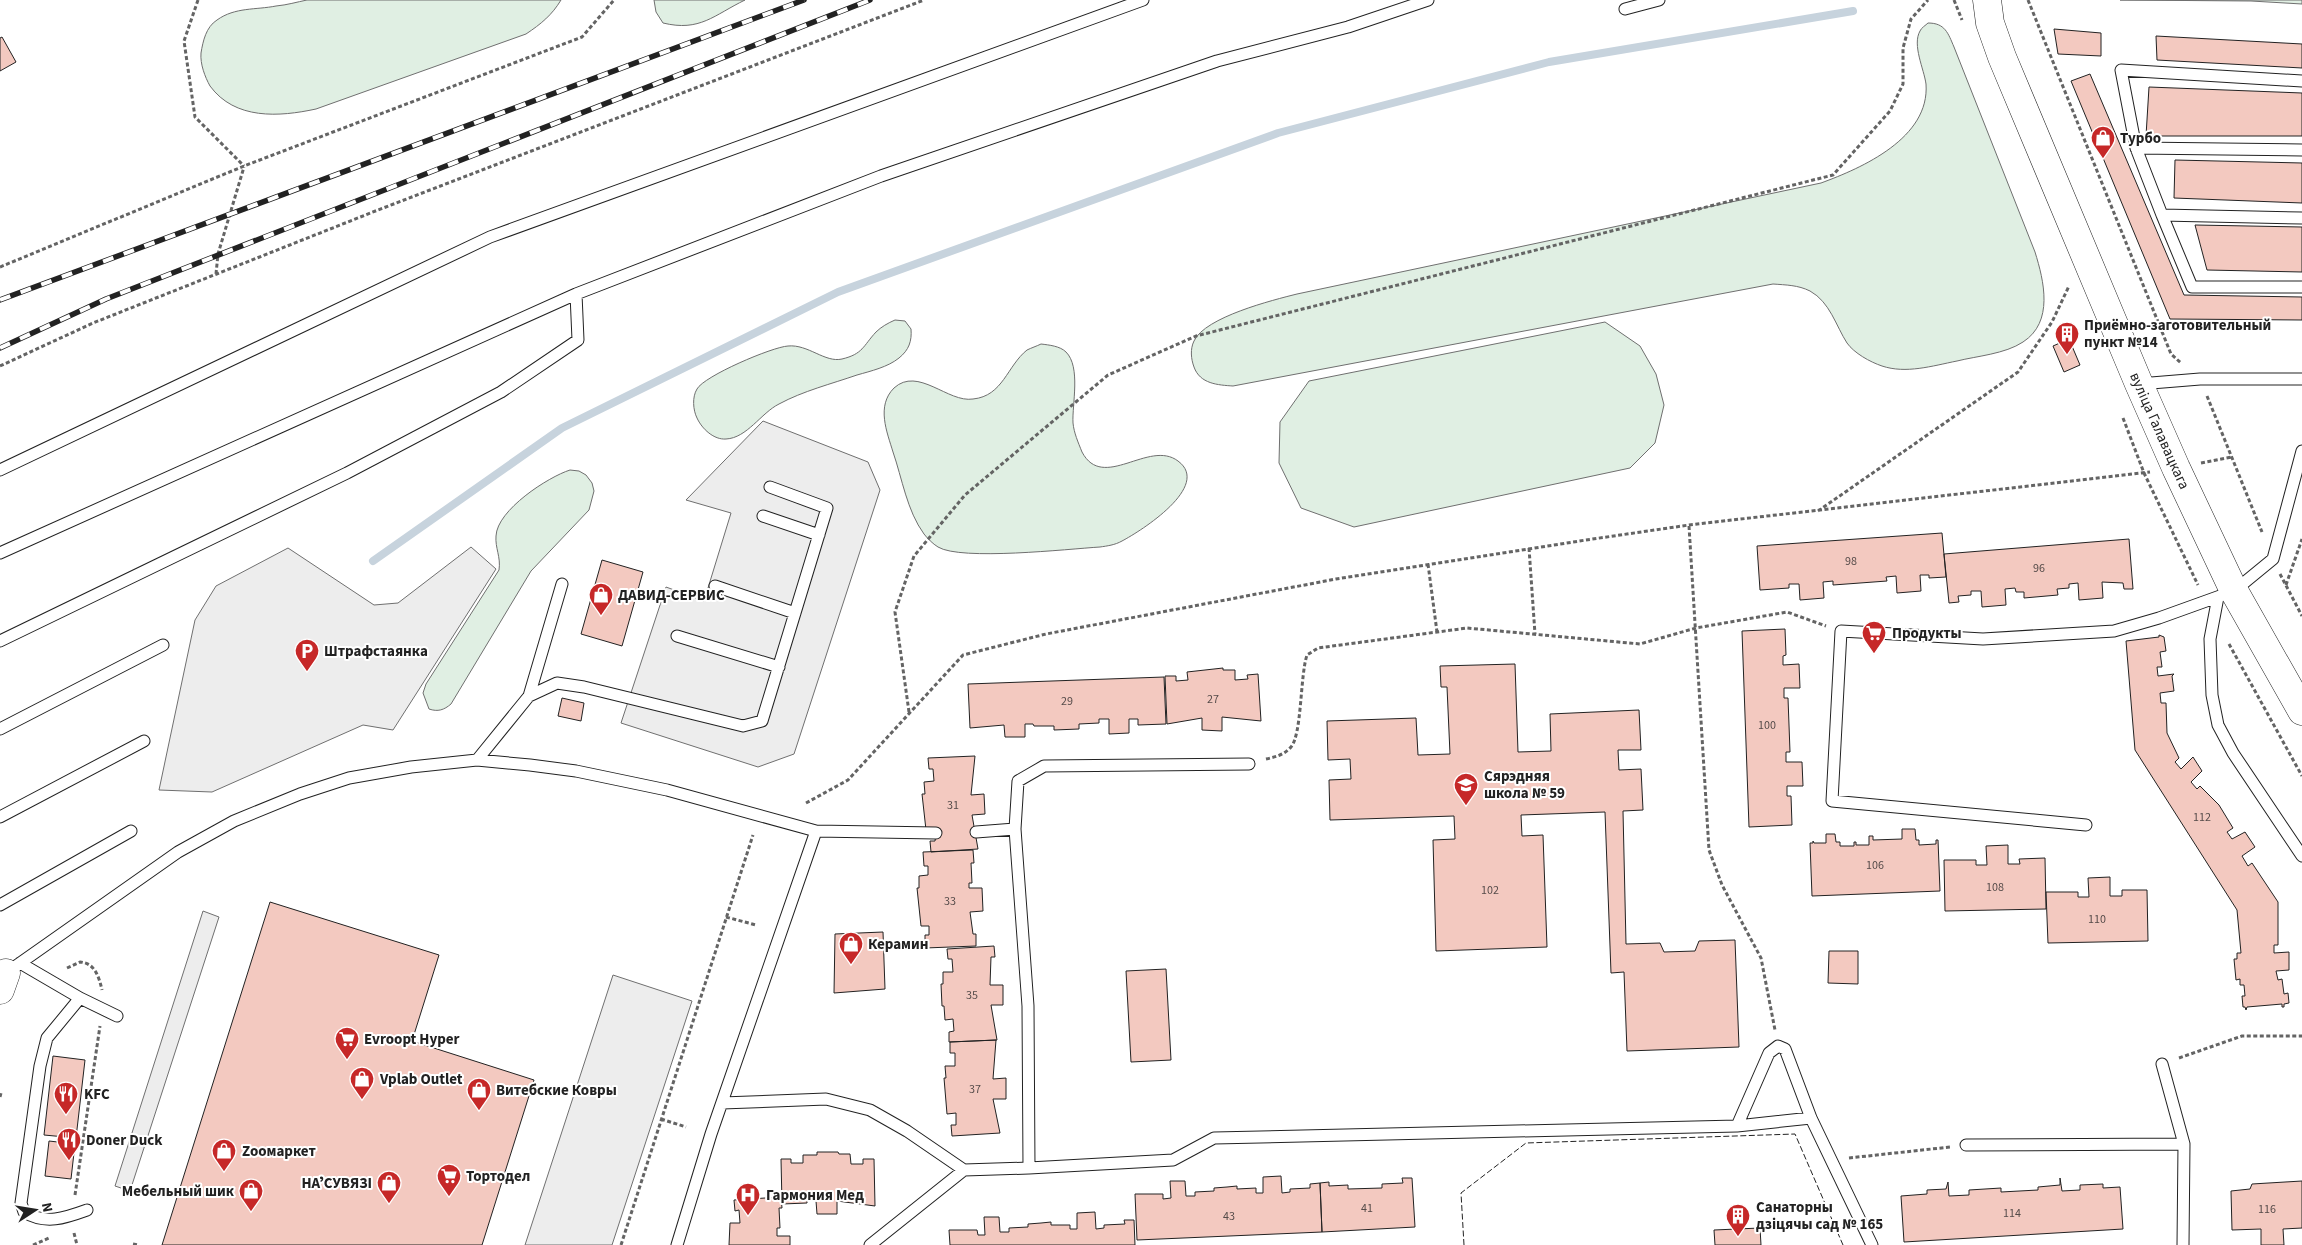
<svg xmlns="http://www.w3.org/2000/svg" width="2302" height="1245" font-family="'Source Sans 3',sans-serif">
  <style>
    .green { fill: #e0efe3; stroke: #6f6f6f }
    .parking { fill: #ededed; stroke: #6f6f6f }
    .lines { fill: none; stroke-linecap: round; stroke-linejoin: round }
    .stream { stroke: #c7d3dd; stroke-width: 8 }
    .building { fill: #f3c9c0; stroke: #222 }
    .lane-casing { stroke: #222; stroke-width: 13 }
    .secondary-casing { stroke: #222; stroke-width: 29 }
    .primary-casing { stroke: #222; stroke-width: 29 }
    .path { stroke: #646464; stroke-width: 3; stroke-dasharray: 4 2.5; stroke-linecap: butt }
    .lane { stroke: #fff; stroke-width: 11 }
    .secondary { stroke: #fff; stroke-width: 28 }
    .primary { stroke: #fff; stroke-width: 28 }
    .rail-casing { stroke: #222; stroke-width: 5.5 }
    .rail { stroke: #fff; stroke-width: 4; stroke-dasharray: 11; stroke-linecap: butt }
    .fence { stroke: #222; stroke-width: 1; stroke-dasharray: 6 2.5; stroke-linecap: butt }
    .labels { text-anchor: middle; stroke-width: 4; stroke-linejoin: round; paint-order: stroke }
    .number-label { font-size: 12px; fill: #564c4a }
    .poi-label { font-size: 15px; font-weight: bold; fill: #222; stroke: #fff; text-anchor: start }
    .street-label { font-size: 15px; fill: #222; stroke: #fff }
  </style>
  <rect width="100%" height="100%" fill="#fff"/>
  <path class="green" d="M307,0H561C552,15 541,24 526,34L316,109C279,117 235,120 210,86C205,77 200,64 201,53C203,41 206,27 217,20C235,7 256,10 276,6C287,5 297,2 307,0Z
    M654,0H745C714,15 700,32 663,23L656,12Z
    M2120,0H2302V4L2251,1Z
    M1928,23C1945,23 1948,33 1954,47L2035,252C2044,281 2054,322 2023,342C2005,354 1977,356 1957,361C1932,366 1906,374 1882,366C1870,362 1854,353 1847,343C1836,326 1830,302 1810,291C1798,285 1786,285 1773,284L1233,386C1218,385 1200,384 1194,367C1191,359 1190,349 1194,341C1205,317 1273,300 1297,294L1821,183C1862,168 1930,138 1926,84C1924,69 1912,45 1920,31C1921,28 1926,25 1928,23Z
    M895,320L905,321L911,329C912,341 909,350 899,358C888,367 871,371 857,375C831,384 803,391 779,404C761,413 747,438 726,439C714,440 702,429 697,418C693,410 692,397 697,389C704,376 772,347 788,346C808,344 825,363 842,359C863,354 863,346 876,332C881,327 888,323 895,320Z
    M1605,322L1640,346L1656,374L1664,405L1655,443L1630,468L1354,527L1301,508L1279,463L1280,422L1309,381Z
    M1041,344C1049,345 1060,346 1066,352C1081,367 1072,404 1073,423C1074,433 1078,442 1082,452C1103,492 1149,439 1178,461C1212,486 1141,531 1122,541C1115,545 1107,546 1100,547C1068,549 961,561 938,547C933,544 927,538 924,534C907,511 902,478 893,452C887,432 876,406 894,388C918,366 948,403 973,399C1003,396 1007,366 1027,350C1031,348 1037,346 1041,344Z
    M570,470L579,471L586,475L592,483L594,491L589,510L531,571L451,704C444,710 438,712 429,709L423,693L426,684L499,570C501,557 495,548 496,536C497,510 548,477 570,470Z"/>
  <path class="parking" d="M763,421L868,462L880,490L794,754L758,767L621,723L666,587L704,601L731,513L686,500Z
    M471,547L496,569L393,730L363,725L212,792L159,790L195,620L216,586L288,548L374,605L398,603Z
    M203,911L219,917L130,1191L115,1186Z
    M613,975L692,1001L612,1245H525Z"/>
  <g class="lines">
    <path class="stream" d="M373,561L562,428L838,292L1278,133L1549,62L1853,11"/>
  </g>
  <path class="building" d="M2054,29L2101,33V56L2058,54Z
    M2156,36L2302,44V68L2157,60Z
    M2,37L16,62L0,71V38Z
    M2090,74L2184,295L2302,297V320L2170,319L2071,81Z
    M2149,87L2302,93V136H2146Z
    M2175,160L2302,163V203L2174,198Z
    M2195,225L2302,227V272L2207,270Z
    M2069,339L2080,365L2064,372L2053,346Z
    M1942,533L1946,577L1929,578V575H1920L1921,591L1897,593L1896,576L1886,577L1887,581L1833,585V581L1823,582L1824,598L1800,600L1799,584H1789V588L1760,590L1757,546Z
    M2129,539L2133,589H2124L2123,583L2102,582L2103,598L2079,600L2078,583L2069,584V588L2057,589L2058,595L2024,598V592H2016L2015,588L2005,589L2006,605L1982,607L1981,591H1971V595L1958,596L1959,602L1949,603L1944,554Z
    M602,560L643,572L622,646L581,634Z
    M1785,629L1786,655L1783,656V665L1799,664L1800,688H1784V698H1788L1790,752H1786V762H1802L1803,786H1787V796H1791L1792,825L1749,827L1742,631Z
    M2159,635L2164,637L2166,651L2160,652L2162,667H2157L2158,676L2174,674L2172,676L2174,691L2160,693L2161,703H2166L2167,733L2179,758L2175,762L2181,769L2193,757L2202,771L2191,782L2197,789L2200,786L2219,805L2233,828L2227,832L2232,839L2245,832L2255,847L2242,856L2248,866L2252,863L2278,902V945H2274V953L2289,952V970L2276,971L2278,980L2282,979L2284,994L2288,993L2289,1003L2284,1004V1007H2282V1004L2247,1007L2246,1010L2245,1007H2243L2242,996H2245L2244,985H2240V979L2236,980L2234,959H2237V953H2241L2237,910L2135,750L2126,641L2159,637Z
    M1515,664L1518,752L1551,751L1550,714L1639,710L1641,750H1618L1619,770L1641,769L1643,810L1623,811L1626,944L1660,943L1664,952L1695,951L1699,941L1735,940L1739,1047L1627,1051L1624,972L1611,973L1605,812L1521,815L1522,836L1543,835L1547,947L1436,951L1433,840L1455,839L1454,816L1330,820L1329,780L1351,779L1350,759L1328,760L1327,721L1416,718L1418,755L1450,754L1447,687H1441L1440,666Z
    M1223,668V670H1235V680L1248,679L1247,675L1258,674L1261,721L1222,717V731L1202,730V718L1167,724L1165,676H1176V681L1188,680L1187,672Z
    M1164,677L1166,724L1138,725V719H1129V733L1109,734V719H1099V723L1079,724V729L1054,730V726H1034L1033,724H1025V737H1005L1004,725L970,728L968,684Z
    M562,698L584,703L581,721L558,716Z
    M975,756L971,795L984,794L985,814L972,815L978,849L931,852L930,841H935L936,833L926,830L922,794H925L924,782L934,781L933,769H929L928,758Z
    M1902,829H1915L1916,840H1919V845L1936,844V840H1938L1940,891L1812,896L1810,843H1813V841L1814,843H1826V834H1835L1836,842H1840V846H1854V842H1856V845H1869V836H1873V840L1902,839Z
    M2008,845V864H2020L2019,859L2045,858L2046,909L1945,911L1944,860H1976V865H1987L1986,846Z
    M973,850L974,863H971L972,883H969V888H982L983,911L970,912L973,934H976V946L925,948V935H929V926H921L917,888H919V876L928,875V866H924L923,852Z
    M2110,877V896H2122V890H2147L2148,941L2048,943L2046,892H2078V897H2089L2088,878Z
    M270,902L439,955L412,1041L534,1080L482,1245H162Z
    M883,932L885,989L834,993L835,934Z
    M994,946L995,957H991L990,985H1003V1005H991L997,1040L949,1042V1032L954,1031L953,1019L945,1020L944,1006H942L941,984H943V972H953L952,959H948L947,949Z
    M1829,951H1858V984L1828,983Z
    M1166,969L1171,1060L1131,1062L1126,971Z
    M996,1040L993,1079L1006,1078V1099H993L1000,1133L952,1136L951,1125H956V1113L947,1114L944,1078H946L945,1066H955V1053H950V1042Z
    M53,1056L85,1060L76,1138L44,1135Z
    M49,1141L75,1144L71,1179L45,1176Z
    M817,1152H838L839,1154H850L851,1164H863V1159H874L875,1206L837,1201V1214H817L816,1201H807V1203L782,1204L781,1159H791V1163H803V1155H817Z
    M1281,1176L1282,1193L1290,1192V1189L1310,1188V1184L1320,1183L1322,1232L1137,1240L1135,1194H1163V1199L1171,1198L1170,1181H1185L1186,1196H1195V1192L1214,1191V1188L1227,1187L1237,1186V1189L1256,1188V1193H1263V1177Z
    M1402,1178H1412L1415,1227L1322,1232L1320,1183L1329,1182V1186L1348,1185V1189L1382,1188V1184L1403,1183Z
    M2060,1178L2062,1191L2080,1190V1185L2103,1184V1188L2120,1187L2123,1229L1904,1242L1901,1196L1927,1194V1190L1946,1189L1948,1182L1949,1196L1969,1195V1190L2001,1188V1192L2038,1190V1187L2060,1185Z
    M2302,1181V1228L2283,1229L2284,1245H2261V1229L2232,1230L2231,1191L2250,1189L2252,1184Z
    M781,1197L782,1208H779L780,1228H777V1236H790V1245H729L730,1223H740L739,1210L735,1211L734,1200Z
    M1095,1212L1096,1229L1104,1228V1225L1125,1224L1124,1220H1134L1135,1245H950L949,1230H977L978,1235H985L984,1217H999L1000,1232H1009V1228L1028,1227V1224L1041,1223L1051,1222V1225H1070V1229H1077V1213Z
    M1760,1228L1761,1245H1715L1714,1230Z"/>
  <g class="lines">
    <defs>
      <path id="lane" d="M1625,9L1659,0
        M2302,81L2121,70L2136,148L2302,150
        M2136,148L2162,215
        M2302,218L2162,215L2192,287H2302
        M2139,384L2200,379H2302
        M0,470L490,237L1143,0
        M763,516L819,535
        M0,553L576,294L881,176L1217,61L1348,27L1428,0
        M715,586L795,613
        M2218,597L2210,639L2212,695L2218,725L2233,753L2302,856
        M677,636L779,667
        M0,641L347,473L501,392L578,340L576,294
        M529,696L557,683L584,687L743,726L762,721L827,508L770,487
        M0,729L163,645
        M477,760L529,696L562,584
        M0,817L144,741
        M2086,825L1832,801L1841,631L1983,639L2114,631L2159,618L2234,591L2273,559L2302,451
        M976,832L1015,829L1018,781L1044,766L1249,764
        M0,905L131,831
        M20,963L80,998L47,1038L40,1066L21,1203L24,1212C46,1225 65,1218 87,1210
        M6,973L178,852L234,821L300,794L349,778L411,767L477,760L530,765L576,771L667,790L816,831L936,833
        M80,998L117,1016
        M2162,1064L2184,1144L2183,1245
        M722,1103L826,1099L870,1110L907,1131L964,1170
        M1737,1126L1769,1053L1778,1046L1785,1049L1811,1118L1872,1245
        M1966,1145L2184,1144
        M1029,1168L1173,1160L1214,1138L1737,1126L1811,1118
        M677,1245L711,1134L816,831
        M870,1245L964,1170L1029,1168L1028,1006L1015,829"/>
      <g id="secondary">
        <path id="s1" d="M1987,0L1990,23L2002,57L2139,384L2176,468L2234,591L2302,711"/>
      </g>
      <path id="primary" d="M0,990L6,973"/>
    </defs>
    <use href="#lane" class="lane-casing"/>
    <use href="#secondary" class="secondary-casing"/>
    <use href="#primary" class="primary-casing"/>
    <path class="path" d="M198,0L184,41L195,117L244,166
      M1954,0L1962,20
      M2028,0L2171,354L2181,363
      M0,267L244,166L582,37L614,0
      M216,274L218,254L244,167
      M0,366L93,323L378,210L924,0
      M2207,396L2262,532
      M2123,418L2144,473L2198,585
      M2201,463L2232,457
      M1818,511L2018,372L2052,322L2069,286
      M1689,526L1709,850L1722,885L1761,958L1775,1030
      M1529,548L1535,634
      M1428,564L1437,632
      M2280,574L2302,616
      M2286,585L2302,539
      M2229,644L2302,776
      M909,712L895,612L914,556L965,495L1108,375L1196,336L1833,175L1890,111L1903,84V48L1911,19L1928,0
      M1266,759C1275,757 1284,755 1291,747C1302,734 1300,676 1307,655L1318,648L1467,628L1640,644L1696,628L1787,612L1826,626
      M806,803L848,780L963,655L1046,634L1336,579L1586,540L1689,525L2150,472
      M726,917L756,925
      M67,968L80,962C95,963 99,977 102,990
      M2179,1058L2242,1036H2302
      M0,1097L1,1093
      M661,1119L686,1127
      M1849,1158L1950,1147
      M75,1195L100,1026
      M74,1233L77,1245
      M133,1244L138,1245
      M33,1245L49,1238
      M621,1245L753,835"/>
    <use href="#lane" class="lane"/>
    <use href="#secondary" class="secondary"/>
    <use href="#primary" class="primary"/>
    <defs>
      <path id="rail" d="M0,300L804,0
        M0,348L106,299L870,0"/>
    </defs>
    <use href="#rail" class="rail-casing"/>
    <use href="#rail" class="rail"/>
    <path class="fence" d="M1464,1245L1461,1193L1526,1143L1795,1134L1843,1245"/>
  </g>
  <defs>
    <symbol id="shop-pin" viewBox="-11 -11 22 30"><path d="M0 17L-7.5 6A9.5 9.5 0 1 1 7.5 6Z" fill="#c62828" stroke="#fff"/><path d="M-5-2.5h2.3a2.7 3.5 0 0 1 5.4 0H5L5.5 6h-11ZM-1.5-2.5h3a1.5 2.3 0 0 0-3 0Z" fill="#fff"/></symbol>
    <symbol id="building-pin" viewBox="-11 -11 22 30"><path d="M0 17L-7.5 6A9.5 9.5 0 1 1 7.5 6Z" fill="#c62828" stroke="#fff"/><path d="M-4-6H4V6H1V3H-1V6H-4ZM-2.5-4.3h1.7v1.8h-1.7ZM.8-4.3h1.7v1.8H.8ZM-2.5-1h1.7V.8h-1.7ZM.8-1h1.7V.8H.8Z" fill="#fff"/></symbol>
    <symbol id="supermarket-pin" viewBox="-11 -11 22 30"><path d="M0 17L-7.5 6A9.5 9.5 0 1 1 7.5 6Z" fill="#c62828" stroke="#fff"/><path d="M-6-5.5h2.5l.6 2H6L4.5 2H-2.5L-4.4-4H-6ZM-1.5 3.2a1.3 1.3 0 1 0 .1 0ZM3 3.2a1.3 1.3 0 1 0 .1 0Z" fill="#fff"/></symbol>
    <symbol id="parking-pin" viewBox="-11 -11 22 30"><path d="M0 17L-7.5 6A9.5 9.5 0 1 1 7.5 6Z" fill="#c62828" stroke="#fff"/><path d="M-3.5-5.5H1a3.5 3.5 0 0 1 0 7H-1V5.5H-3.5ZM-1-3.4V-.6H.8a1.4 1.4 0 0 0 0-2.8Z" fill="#fff"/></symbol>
    <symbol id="school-pin" viewBox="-11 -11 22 30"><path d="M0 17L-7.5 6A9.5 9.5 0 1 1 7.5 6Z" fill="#c62828" stroke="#fff"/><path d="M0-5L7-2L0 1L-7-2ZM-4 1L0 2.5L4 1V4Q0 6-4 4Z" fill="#fff"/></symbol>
    <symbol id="restaurant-pin" viewBox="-11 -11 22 30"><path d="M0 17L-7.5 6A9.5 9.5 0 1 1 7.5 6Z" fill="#c62828" stroke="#fff"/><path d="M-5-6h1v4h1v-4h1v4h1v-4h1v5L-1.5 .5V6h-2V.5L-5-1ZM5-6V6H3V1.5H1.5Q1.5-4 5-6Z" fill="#fff"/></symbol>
    <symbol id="hospital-pin" viewBox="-11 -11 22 30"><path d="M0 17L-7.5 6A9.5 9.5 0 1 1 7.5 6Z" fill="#c62828" stroke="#fff"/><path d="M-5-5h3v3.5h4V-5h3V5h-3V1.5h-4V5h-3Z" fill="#fff"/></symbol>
  </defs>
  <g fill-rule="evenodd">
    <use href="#shop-pin" x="2089" y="124" width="28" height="38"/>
    <use href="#building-pin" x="2053" y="320" width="28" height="38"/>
    <use href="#shop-pin" x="587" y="581" width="28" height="38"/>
    <use href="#supermarket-pin" x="1860" y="619" width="28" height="38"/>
    <use href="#parking-pin" x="293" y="637" width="28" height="38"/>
    <use href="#school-pin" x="1452" y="771" width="28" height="38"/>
    <use href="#shop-pin" x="837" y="930" width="28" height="38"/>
    <use href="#supermarket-pin" x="333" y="1025" width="28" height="38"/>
    <use href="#shop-pin" x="348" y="1065" width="28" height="38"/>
    <use href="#shop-pin" x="465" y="1076" width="28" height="38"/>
    <use href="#restaurant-pin" x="52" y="1080" width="28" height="38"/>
    <use href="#restaurant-pin" x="55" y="1126" width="28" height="38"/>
    <use href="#shop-pin" x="210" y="1137" width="28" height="38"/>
    <use href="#supermarket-pin" x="435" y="1162" width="28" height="38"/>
    <use href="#shop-pin" x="375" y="1169" width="28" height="38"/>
    <use href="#shop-pin" x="237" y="1177" width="28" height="38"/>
    <use href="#hospital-pin" x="734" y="1181" width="28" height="38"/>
    <use href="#building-pin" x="1724" y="1202" width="28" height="38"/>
  </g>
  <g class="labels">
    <g class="number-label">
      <text x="1851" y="565">98</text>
      <text x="2039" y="572">96</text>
      <text x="1213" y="703">27</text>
      <text x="1067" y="705">29</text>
      <text x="1767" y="729">100</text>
      <text x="953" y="809">31</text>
      <text x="2202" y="821">112</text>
      <text x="1875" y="869">106</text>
      <text x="1995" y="891">108</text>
      <text x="1490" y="894">102</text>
      <text x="950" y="905">33</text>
      <text x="2097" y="923">110</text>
      <text x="972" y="999">35</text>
      <text x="975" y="1093">37</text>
      <text x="1367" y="1212">41</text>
      <text x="2267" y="1213">116</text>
      <text x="2012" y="1217">114</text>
      <text x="1229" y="1220">43</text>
    </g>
    <g class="poi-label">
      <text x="2120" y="143">Турбо</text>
      <text x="2084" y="330">Приёмно-заготовительный<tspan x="2084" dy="17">пункт №14</tspan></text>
      <text x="618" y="600">ДАВИД-СЕРВИС</text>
      <text x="1892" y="638">Продукты</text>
      <text x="324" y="656">Штрафстаянка</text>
      <text x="1484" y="781">Сярэдняя<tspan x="1484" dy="17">школа № 59</tspan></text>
      <text x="868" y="949">Керамин</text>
      <text x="364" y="1044">Evroopt Hyper</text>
      <text x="380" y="1084">Vplab Outlet</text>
      <text x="496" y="1095">Витебские Ковры</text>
      <text x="84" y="1099">KFC</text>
      <text x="86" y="1145">Doner Duck</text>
      <text x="242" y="1156">Zooмаркет</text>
      <text x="466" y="1181">Тортодел</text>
      <text x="372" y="1188" text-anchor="end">НАʼСУВЯЗІ</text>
      <text x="234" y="1196" text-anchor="end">Мебельный шик</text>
      <text x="766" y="1200">Гармония Мед</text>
      <text x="1756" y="1212">Санаторны<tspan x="1756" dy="17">дзіцячы сад № 165</tspan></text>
    </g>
    <g class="street-label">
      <text dy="5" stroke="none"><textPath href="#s1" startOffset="465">вуліца Галавацкага</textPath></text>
    </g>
  </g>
  <g transform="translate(35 1210) rotate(78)" stroke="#ffffff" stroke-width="4" paint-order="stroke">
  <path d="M0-4L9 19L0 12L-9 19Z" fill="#222222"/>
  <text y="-8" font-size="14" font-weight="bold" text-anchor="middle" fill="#222222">N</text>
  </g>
</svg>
